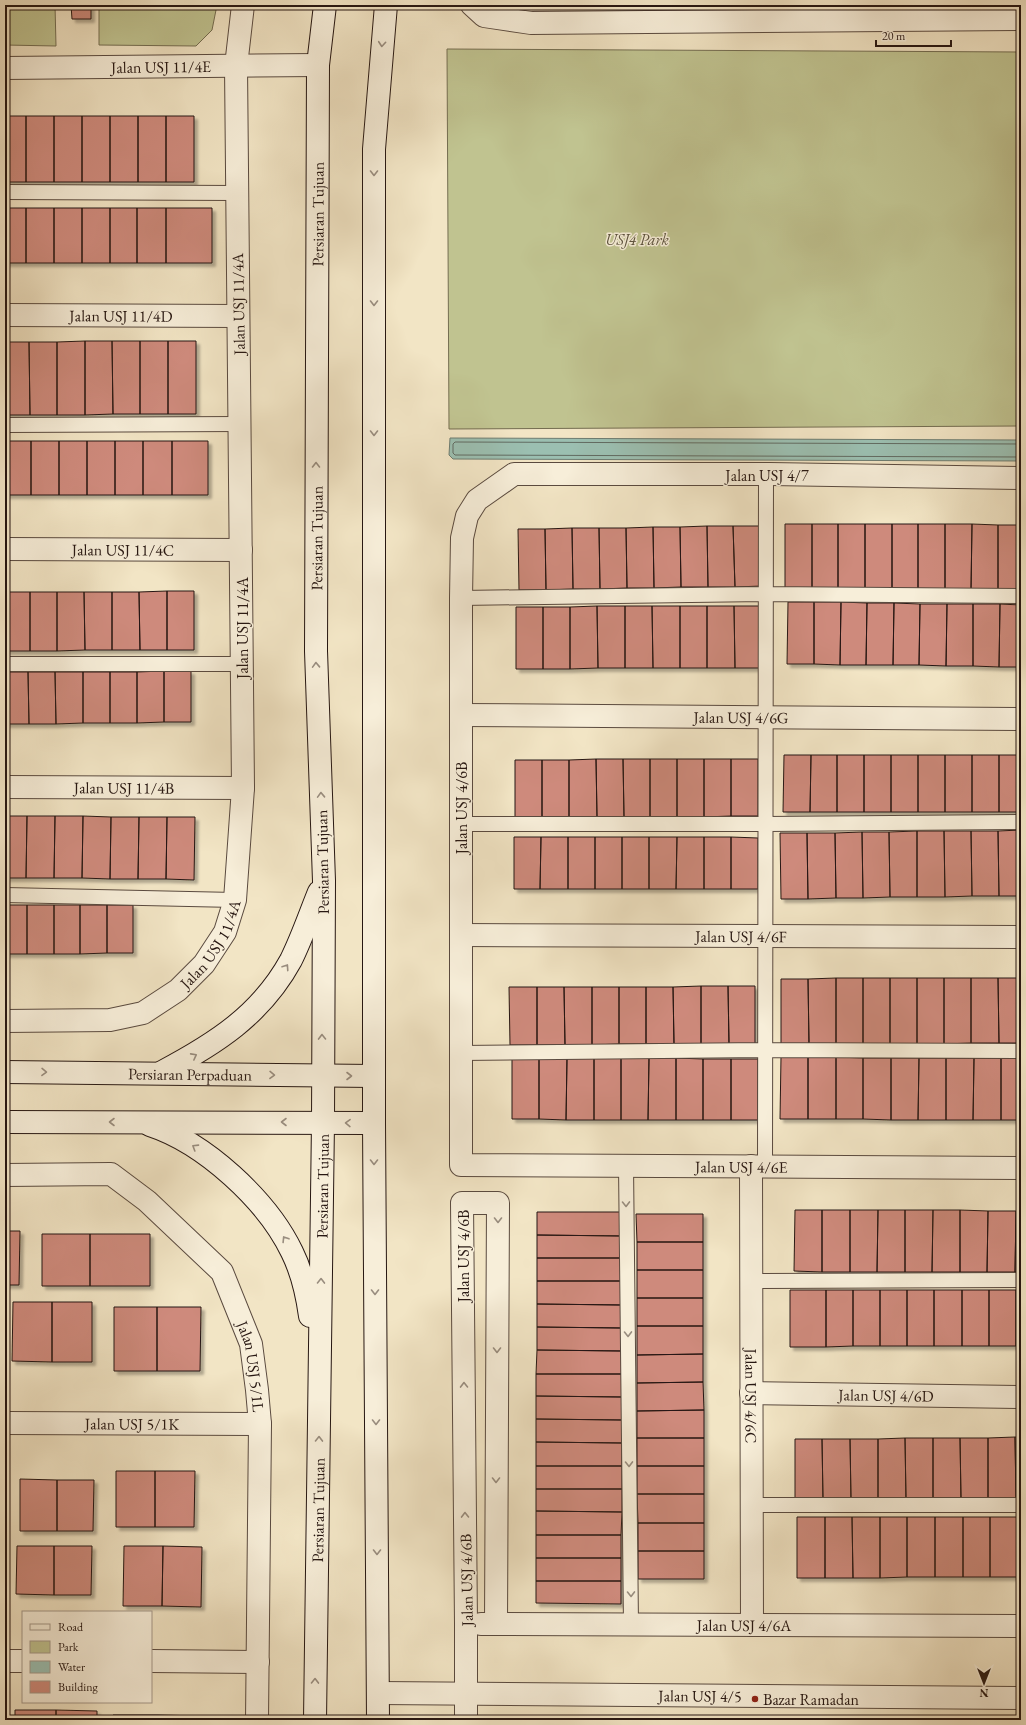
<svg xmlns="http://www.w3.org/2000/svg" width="1026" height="1725" font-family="'EB Garamond',serif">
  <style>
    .green { fill: #c0c390; stroke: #746d51 }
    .water { fill: #9bbfb1; stroke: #6d7c71 }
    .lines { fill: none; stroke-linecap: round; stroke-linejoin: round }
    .shore { stroke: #616b62; stroke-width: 1 }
    .building { fill: #ce8a7b; stroke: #271712; filter: url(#shadow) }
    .lane-casing { stroke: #5a4a3f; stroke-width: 16 }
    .street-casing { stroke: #5a4a3f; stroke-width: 24 }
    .secondary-casing { stroke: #271712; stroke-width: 24 }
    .lane { stroke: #f7eed9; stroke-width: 14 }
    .street { stroke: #f7eed9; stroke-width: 22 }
    .secondary { stroke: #f7eed9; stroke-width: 22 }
    .oneway { stroke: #998d7f }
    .poi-dot { fill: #8f2418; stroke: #f7eed9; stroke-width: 1.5 }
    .labels { text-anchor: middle; stroke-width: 3; stroke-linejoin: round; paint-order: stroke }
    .street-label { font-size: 16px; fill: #271712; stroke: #f7eed9 }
    .park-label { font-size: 16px; font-style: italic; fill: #5d533e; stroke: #f7eed9 }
    .poi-label { font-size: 16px; fill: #271712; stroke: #f7eed9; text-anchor: start }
  </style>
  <defs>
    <filter id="shadow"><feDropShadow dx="3.5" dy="3.5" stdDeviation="1" flood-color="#0004"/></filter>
  </defs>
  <rect width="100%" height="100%" fill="#f2e5c5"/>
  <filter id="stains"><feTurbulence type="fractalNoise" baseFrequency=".005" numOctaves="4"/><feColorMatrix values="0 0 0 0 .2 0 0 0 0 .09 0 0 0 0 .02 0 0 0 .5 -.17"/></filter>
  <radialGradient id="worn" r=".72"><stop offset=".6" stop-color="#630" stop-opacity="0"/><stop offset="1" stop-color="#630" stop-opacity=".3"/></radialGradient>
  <path class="green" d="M5,5H55L56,46L5,45Z
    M99,5H217L212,30L196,46L99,45Z
    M447,49L1021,52V426L449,429Z"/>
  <path class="water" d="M450,438L1021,440V461L453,459L449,455Z"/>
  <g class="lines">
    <path class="shore" d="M1021,444L455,442L453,444V453L455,455L1021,457"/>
  </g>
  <path class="building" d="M71,5H91V19H72Z
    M5,116H26V182H5Z
    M26,116H54V182H26Z
    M54,116H82V182H54Z
    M82,116H110V182H82Z
    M110,116H138V182H110Z
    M138,116H166V182H138Z
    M166,116H194V182H166Z
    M5,208H26V263H5Z
    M26,208H54V263H26Z
    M54,208H82V263H54Z
    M82,208H110V263H82Z
    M110,208H137V263H110Z
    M137,208H166V263H137Z
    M166,208H212V263H166Z
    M85,341V415H57V342Z
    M85,341H112L113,414L85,415Z
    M112,341H140V414H113Z
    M140,341H168V414H140Z
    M168,341H196V414H168Z
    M5,342H29L30,415H5Z
    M29,342H57V415H30Z
    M5,441H31V495H5Z
    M31,441H59V495H31Z
    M59,441H87V495H59Z
    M87,441H115V495H87Z
    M115,441H143V495H115Z
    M143,441H172V495H143Z
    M172,441H208V495H172Z
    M785,524H812V589H785Z
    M812,524H838V589H812Z
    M838,524H865V589H838Z
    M865,524H892V589H865Z
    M892,524H918V590L892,589Z
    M918,524H945V590H918Z
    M945,524H972L971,590H945Z
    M972,524L998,525V590H971Z
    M998,525H1021V590H998Z
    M707,526L708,587H681L680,527Z
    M707,526H733L735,587H708Z
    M733,526H760L762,586L735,587Z
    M653,527L654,588H627L626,528Z
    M653,527H680L681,587L654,588Z
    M572,528L573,589L546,590L545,529Z
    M572,528H599L600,589H573Z
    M599,528H626L627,588L600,589Z
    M518,529H545L546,590H519Z
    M167,591H194V650H167Z
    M167,591V650H140L139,592Z
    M5,592H30V651H5Z
    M30,592H57V651H30Z
    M57,592H84L85,650L57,651Z
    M84,592H112V650H85Z
    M112,592H139L140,650H112Z
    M788,602H814V664H787Z
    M814,602H841L840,665L814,664Z
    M841,602L867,603L866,665H840Z
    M867,603H894L893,665H866Z
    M894,603L920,604L919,665H893Z
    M920,604H947L946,666L919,665Z
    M947,604H973V666H946Z
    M973,604H1000L999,667L973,666Z
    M1000,604L1021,605V667H999Z
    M597,606H625V668H598Z
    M597,606L598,668L570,669V607Z
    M625,606H652L653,668H625Z
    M652,606H680V668H653Z
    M680,606H707V668H680Z
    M707,606H734L735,668H707Z
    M734,606H762V668H735Z
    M516,607H543V669H516Z
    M543,607H570V669H543Z
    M164,671H191V722H164Z
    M164,671V722L137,723V672Z
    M5,672H28L29,724H5Z
    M28,672H55L56,724H29Z
    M55,672H83V723L56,724Z
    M83,672H110V723H83Z
    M110,672H137V723H110Z
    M784,755H811L810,812H783Z
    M811,755H837V812H810Z
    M837,755H864V812H837Z
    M864,755H891V812H864Z
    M891,755H918V812H891Z
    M918,755H945V812H918Z
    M945,755H972V812H945Z
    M972,755H999V812H972Z
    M999,755H1021V812H999Z
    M596,759L597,817H569V760Z
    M596,759H623L624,817H597Z
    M623,759H650V817H624Z
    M650,759H677V817H650Z
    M677,759H704V817H677Z
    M704,759H731V816L704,817Z
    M731,759H758V816H731Z
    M515,760H542V817H515Z
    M542,760H569V817H542Z
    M5,816H27L26,878H5Z
    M27,816H55L54,878H26Z
    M55,816H83L82,878H54Z
    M83,816L111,817L110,879L82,878Z
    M111,817H139L138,879H110Z
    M139,817H167L166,879H138Z
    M167,817H195L194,880L166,879Z
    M1021,830V896H999L998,831Z
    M917,831H944L945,897H917Z
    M917,831V897H890L889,832Z
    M944,831H971L972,896L945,897Z
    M971,831H998L999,896H972Z
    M862,832H889L890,897L863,898Z
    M862,832L863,898H836L835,833Z
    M780,833H807L808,899H781Z
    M807,833H835L836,898L808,899Z
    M514,837H541L540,889H514Z
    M541,837H568V889H540Z
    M568,837H595V889H568Z
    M595,837H622V889H595Z
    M622,837H649V889H622Z
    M649,837H677L676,889H649Z
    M677,837H704V889H676Z
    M704,837H731V889H704Z
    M731,837L758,838V889H731Z
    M5,905H27V954H5Z
    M27,905H54V954H27Z
    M54,905H80V954H54Z
    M80,905H107V953L80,954Z
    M107,905H133V953H107Z
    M836,978V1044H809L808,979Z
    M836,978H863V1044H836Z
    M863,978H890V1044H863Z
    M890,978H917V1044H890Z
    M917,978H944V1044H917Z
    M944,978H971V1043L944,1044Z
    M971,978H998L999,1043H971Z
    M998,978H1021V1043H999Z
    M781,979H808L809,1044H781Z
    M701,986V1044H674L673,987Z
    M701,986H728L729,1044H701Z
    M728,986H755V1044H729Z
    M509,987H537V1045H510Z
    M537,987H564L565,1045H537Z
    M564,987H592V1045H565Z
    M592,987H619V1044L592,1045Z
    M619,987H646V1044H619Z
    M646,987H673L674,1044H646Z
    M781,1057H808V1119H780Z
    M808,1057H836V1119H808Z
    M836,1057L863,1058V1119H836Z
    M512,1058H539V1119H512Z
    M539,1058H567L566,1120L539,1119Z
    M567,1058H594V1120H566Z
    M594,1058H621V1120H594Z
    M621,1058H649L648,1120H621Z
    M649,1058H676V1120H648Z
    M676,1058L703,1059V1120H676Z
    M863,1058H891V1120L863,1119Z
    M891,1058H919L918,1120H891Z
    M919,1058H946V1120H918Z
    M946,1058H974L973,1120H946Z
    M974,1058H1001V1120H973Z
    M1001,1058H1021V1120H1001Z
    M703,1059H731V1120H703Z
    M731,1059H758V1120H731Z
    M795,1210H822V1272L794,1271Z
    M822,1210H850V1272H822Z
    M850,1210H878L877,1272H850Z
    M878,1210H905V1272H877Z
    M905,1210H933L932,1272H905Z
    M933,1210H960V1272H932Z
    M960,1210L988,1211L987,1272H960Z
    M988,1211H1016L1015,1272H987Z
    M1016,1211H1021V1272H1015Z
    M537,1212H623V1236L537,1235Z
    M636,1214H703V1242H637Z
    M5,1231H20L19,1285H5Z
    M42,1234H90V1286H42Z
    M90,1234H150V1286H90Z
    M537,1235L623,1236V1258H537Z
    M637,1242H703V1270H637Z
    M537,1258H623L622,1281H537Z
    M637,1270H703V1298H637Z
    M537,1281H622V1305L537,1304Z
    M790,1290H826V1347H790Z
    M826,1290H853V1346L826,1347Z
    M853,1290H880V1346H853Z
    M880,1290H907V1346H880Z
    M907,1290H934V1346H907Z
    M934,1290H962V1346H934Z
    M962,1290H989V1346H962Z
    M989,1290H1016V1346H989Z
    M1016,1290H1021V1346H1016Z
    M637,1298H703V1326H637Z
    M13,1302H52V1362L12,1361Z
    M52,1302H92V1362H52Z
    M537,1304L622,1305V1328L537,1327Z
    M114,1307H157V1371H114Z
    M157,1307H201L200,1371H157Z
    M637,1326H703V1354L637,1355Z
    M537,1327L622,1328V1351L537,1350Z
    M537,1350L622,1351V1374H536Z
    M703,1354V1382L637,1383V1355Z
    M536,1374H622V1397L536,1396Z
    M703,1382L704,1410L637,1411V1383Z
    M536,1396L622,1397V1420L536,1419Z
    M704,1410V1438H637V1411Z
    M536,1419L622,1420V1443L536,1442Z
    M1015,1437H1021V1499H1016Z
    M1015,1437L1016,1499H988V1438Z
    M637,1438H704V1466H637Z
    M905,1438L906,1500H878V1439Z
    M905,1438H933V1500H906Z
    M933,1438H960L961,1499L933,1500Z
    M960,1438H988V1499H961Z
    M795,1439H822L823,1500L795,1501Z
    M822,1439H850L851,1500H823Z
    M850,1439H878V1500H851Z
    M536,1442L622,1443V1466H536Z
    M536,1466H622V1489H536Z
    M637,1466H704V1494H637Z
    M116,1471H155V1527H116Z
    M155,1471H195L194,1527H155Z
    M20,1479L57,1480V1531H20Z
    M57,1480H94L93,1531H57Z
    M536,1489H622V1512L536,1511Z
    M637,1494H704V1523H638Z
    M536,1511L622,1512L621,1535H536Z
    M797,1517H825V1578H797Z
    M825,1517H852L853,1578H825Z
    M852,1517H880V1578H853Z
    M880,1517H907V1577L880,1578Z
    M907,1517H935V1577H907Z
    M935,1517H963V1577H935Z
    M963,1517H990V1577H963Z
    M990,1517H1017L1018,1577H990Z
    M1017,1517H1021V1577H1018Z
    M638,1523H704V1551H638Z
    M536,1535H621V1558H536Z
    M17,1546H54V1595L16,1594Z
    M54,1546H92L91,1595H54Z
    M124,1546H163L162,1606H123Z
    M163,1546L202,1547L201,1607L162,1606Z
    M638,1551H704V1579H638Z
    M536,1558H621V1581H536Z
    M536,1581H621V1604L536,1603Z
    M15,1710H56V1720H15Z
    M56,1710L97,1711V1720H56Z
    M113,1715H158V1720H113Z
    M158,1715L203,1716V1720H158Z"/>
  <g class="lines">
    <defs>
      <path id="lane" d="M5,192L236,193
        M5,425L240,424
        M461,598L766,594L1021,596
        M5,664H242
        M461,824H766L1021,822
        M5,895L235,900
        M461,1053L765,1050L1021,1051
        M626,1165L631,1625
        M765,1166L766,474
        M751,1281L1021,1280
        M752,1505H1021"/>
      <g id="street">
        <path d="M472,5L484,16L531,23L1021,19"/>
        <path id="s1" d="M5,68L318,65"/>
        <path id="s2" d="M5,315L238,316"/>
        <path id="s3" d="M1021,478L770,474H514L477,500L467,516L462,538L461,598V1165L1021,1168"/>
        <path id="s4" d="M5,549L241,550"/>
        <path id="s5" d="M461,715L1021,719"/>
        <path id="s6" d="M5,787L243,788"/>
        <path id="s7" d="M461,935L1021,937"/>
        <path id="s8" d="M5,1021L110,1020L143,1013L178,990L204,964L225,932L235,900L243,788L236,66L243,5"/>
        <path id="s9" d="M751,1166L752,1625"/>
        <path id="s10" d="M5,1175L111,1174L147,1201L222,1272L251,1344L257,1390L260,1424L257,1720"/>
        <path id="s11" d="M751,1393L1021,1397"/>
        <path id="s12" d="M5,1423L260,1424"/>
        <path id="s13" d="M481,1624L1021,1626"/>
        <path d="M5,1661H23"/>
        <path d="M151,1661L258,1662"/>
        <path id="s14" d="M378,1693L1021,1698"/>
        <path d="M466,1720V1624L462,1203H498L496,1624"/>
      </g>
      <g id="secondary">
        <path id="s15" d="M5,1072L374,1076"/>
        <path d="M162,1072C215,1044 261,1015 291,960C302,938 310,914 319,892"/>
        <path d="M5,1122L374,1123"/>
        <path d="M150,1125C205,1143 267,1200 292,1252C302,1272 307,1294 310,1316"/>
        <path id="s16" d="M315,1720L323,1122L324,881L316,651L318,65L325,5"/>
        <path d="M378,1720L374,1123V149L386,5"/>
      </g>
    </defs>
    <use href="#lane" class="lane-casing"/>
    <use href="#street" class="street-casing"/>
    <use href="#secondary" class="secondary-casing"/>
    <use href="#lane" class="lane"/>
    <use href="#street" class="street"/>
    <use href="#secondary" class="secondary"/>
  </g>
  <defs><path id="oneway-chevron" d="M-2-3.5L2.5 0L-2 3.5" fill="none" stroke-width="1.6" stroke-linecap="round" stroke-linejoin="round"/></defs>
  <g class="oneway">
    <use href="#oneway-chevron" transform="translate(382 44) rotate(95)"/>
    <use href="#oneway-chevron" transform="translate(374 173) rotate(90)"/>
    <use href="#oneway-chevron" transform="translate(374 303) rotate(90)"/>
    <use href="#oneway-chevron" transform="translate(374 433) rotate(90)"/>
    <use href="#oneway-chevron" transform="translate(316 465) rotate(-90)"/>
    <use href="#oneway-chevron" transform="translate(316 665) rotate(-92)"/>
    <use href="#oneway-chevron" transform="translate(321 795) rotate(-92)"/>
    <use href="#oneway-chevron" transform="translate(286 967) rotate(-56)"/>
    <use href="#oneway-chevron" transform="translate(322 1037) rotate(-91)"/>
    <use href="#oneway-chevron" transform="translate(194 1056) rotate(-28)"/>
    <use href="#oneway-chevron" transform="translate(44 1072) rotate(1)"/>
    <use href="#oneway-chevron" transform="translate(272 1075) rotate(1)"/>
    <use href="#oneway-chevron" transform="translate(349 1076)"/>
    <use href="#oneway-chevron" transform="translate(112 1122) rotate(-180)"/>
    <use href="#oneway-chevron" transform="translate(284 1122) rotate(-180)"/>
    <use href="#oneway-chevron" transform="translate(348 1123) rotate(-179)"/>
    <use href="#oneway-chevron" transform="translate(195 1147) rotate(-148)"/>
    <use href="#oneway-chevron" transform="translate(374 1162) rotate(90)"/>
    <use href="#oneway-chevron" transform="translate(626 1204) rotate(89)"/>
    <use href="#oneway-chevron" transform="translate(498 1220) rotate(90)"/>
    <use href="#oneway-chevron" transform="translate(285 1239) rotate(-122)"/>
    <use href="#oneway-chevron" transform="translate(321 1281) rotate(-89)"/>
    <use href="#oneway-chevron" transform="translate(375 1292) rotate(90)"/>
    <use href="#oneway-chevron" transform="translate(628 1334) rotate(89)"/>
    <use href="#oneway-chevron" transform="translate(497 1350) rotate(90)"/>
    <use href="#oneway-chevron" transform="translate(464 1385) rotate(-91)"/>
    <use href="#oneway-chevron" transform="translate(376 1422) rotate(90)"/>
    <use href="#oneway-chevron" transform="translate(319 1439) rotate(-89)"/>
    <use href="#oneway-chevron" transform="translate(629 1464) rotate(89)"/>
    <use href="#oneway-chevron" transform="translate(496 1480) rotate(90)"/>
    <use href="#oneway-chevron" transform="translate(465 1515) rotate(-91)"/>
    <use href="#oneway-chevron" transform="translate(377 1552) rotate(90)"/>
    <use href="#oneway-chevron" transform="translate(631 1594) rotate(89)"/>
    <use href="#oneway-chevron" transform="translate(315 1681) rotate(-89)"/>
  </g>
  <circle class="poi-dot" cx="755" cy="1699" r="4"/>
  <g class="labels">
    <g class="street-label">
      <text dy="6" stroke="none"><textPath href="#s1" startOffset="156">Jalan USJ 11/4E</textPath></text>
      <text dy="6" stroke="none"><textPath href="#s16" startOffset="1506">Persiaran Tujuan</textPath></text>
      <text transform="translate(238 304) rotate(-91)" y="6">Jalan USJ 11/4A</text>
      <text dy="6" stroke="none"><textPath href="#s2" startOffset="116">Jalan USJ 11/4D</textPath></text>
      <text x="767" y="481">Jalan USJ 4/7</text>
      <text dy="6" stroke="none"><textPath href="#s16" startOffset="1182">Persiaran Tujuan</textPath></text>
      <text dy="6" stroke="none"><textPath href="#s4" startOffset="118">Jalan USJ 11/4C</textPath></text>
      <text transform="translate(242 628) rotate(-90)" y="6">Jalan USJ 11/4A</text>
      <text dy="6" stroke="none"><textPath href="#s5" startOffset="280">Jalan USJ 4/6G</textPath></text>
      <text dy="6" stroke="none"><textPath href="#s6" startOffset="119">Jalan USJ 11/4B</textPath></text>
      <text transform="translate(461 808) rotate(-90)" y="6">Jalan USJ 4/6B</text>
      <text transform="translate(322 862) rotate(-91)" y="6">Persiaran Tujuan</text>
      <text dy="6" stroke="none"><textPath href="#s7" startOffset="280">Jalan USJ 4/6F</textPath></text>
      <text dy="6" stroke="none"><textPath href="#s8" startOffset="238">Jalan USJ 11/4A</textPath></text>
      <text dy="6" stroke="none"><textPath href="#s15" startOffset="185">Persiaran Perpaduan</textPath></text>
      <text dy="6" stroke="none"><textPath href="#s3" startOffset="1501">Jalan USJ 4/6E</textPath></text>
      <text dy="6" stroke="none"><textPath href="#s16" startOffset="534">Persiaran Tujuan</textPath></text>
      <text transform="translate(463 1256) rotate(-90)" y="6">Jalan USJ 4/6B</text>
      <text dy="6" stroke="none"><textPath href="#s10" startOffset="354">Jalan USJ 5/1L</textPath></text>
      <text dy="6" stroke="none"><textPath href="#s11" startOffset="135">Jalan USJ 4/6D</textPath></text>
      <text dy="6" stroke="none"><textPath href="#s9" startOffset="230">Jalan USJ 4/6C</textPath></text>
      <text dy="6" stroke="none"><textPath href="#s12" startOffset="127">Jalan USJ 5/1K</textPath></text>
      <text dy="6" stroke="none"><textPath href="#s16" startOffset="210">Persiaran Tujuan</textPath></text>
      <text transform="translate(466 1580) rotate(-91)" y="6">Jalan USJ 4/6B</text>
      <text dy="6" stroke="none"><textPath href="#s13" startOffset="263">Jalan USJ 4/6A</textPath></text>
      <text dy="6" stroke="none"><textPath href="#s14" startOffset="322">Jalan USJ 4/5</textPath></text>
    </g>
    <g class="park-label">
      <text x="637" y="245">USJ4 Park</text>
    </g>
    <g class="poi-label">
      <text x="763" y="1705">Bazar Ramadan</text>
    </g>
  </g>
  <rect width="1026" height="1725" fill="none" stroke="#f2e5c5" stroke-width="20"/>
  <rect x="6" y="6" width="1014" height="1713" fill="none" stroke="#271712" stroke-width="2"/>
  <rect x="10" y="10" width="1006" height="1705" fill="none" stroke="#271712"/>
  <rect x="22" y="1611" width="130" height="92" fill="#f7eed9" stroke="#a49889"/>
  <rect x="30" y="1624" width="20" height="6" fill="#f7eed9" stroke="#a49889"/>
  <text x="58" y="1631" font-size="12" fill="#271712">Road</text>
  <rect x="30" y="1641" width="20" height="12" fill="#c0c390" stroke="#a49889"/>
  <text x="58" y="1651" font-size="12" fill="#271712">Park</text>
  <rect x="30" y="1661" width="20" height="12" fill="#9bbfb1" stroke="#a49889"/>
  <text x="58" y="1671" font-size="12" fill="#271712">Water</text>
  <rect x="30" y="1681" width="20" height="12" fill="#ce8a7b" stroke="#a49889"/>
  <text x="58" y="1691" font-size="12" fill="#271712">Building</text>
  <g transform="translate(984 1683) rotate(180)" stroke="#f7eed9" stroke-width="3" paint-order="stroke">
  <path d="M0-3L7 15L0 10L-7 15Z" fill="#271712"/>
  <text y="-6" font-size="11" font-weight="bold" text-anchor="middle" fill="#271712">N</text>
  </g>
  <path d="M876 40v6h75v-6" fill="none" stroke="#271712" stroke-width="2"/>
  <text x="882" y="40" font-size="12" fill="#271712" stroke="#f7eed9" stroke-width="3" paint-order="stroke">20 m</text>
  <rect width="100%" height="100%" filter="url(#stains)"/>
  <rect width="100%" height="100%" fill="url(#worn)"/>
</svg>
